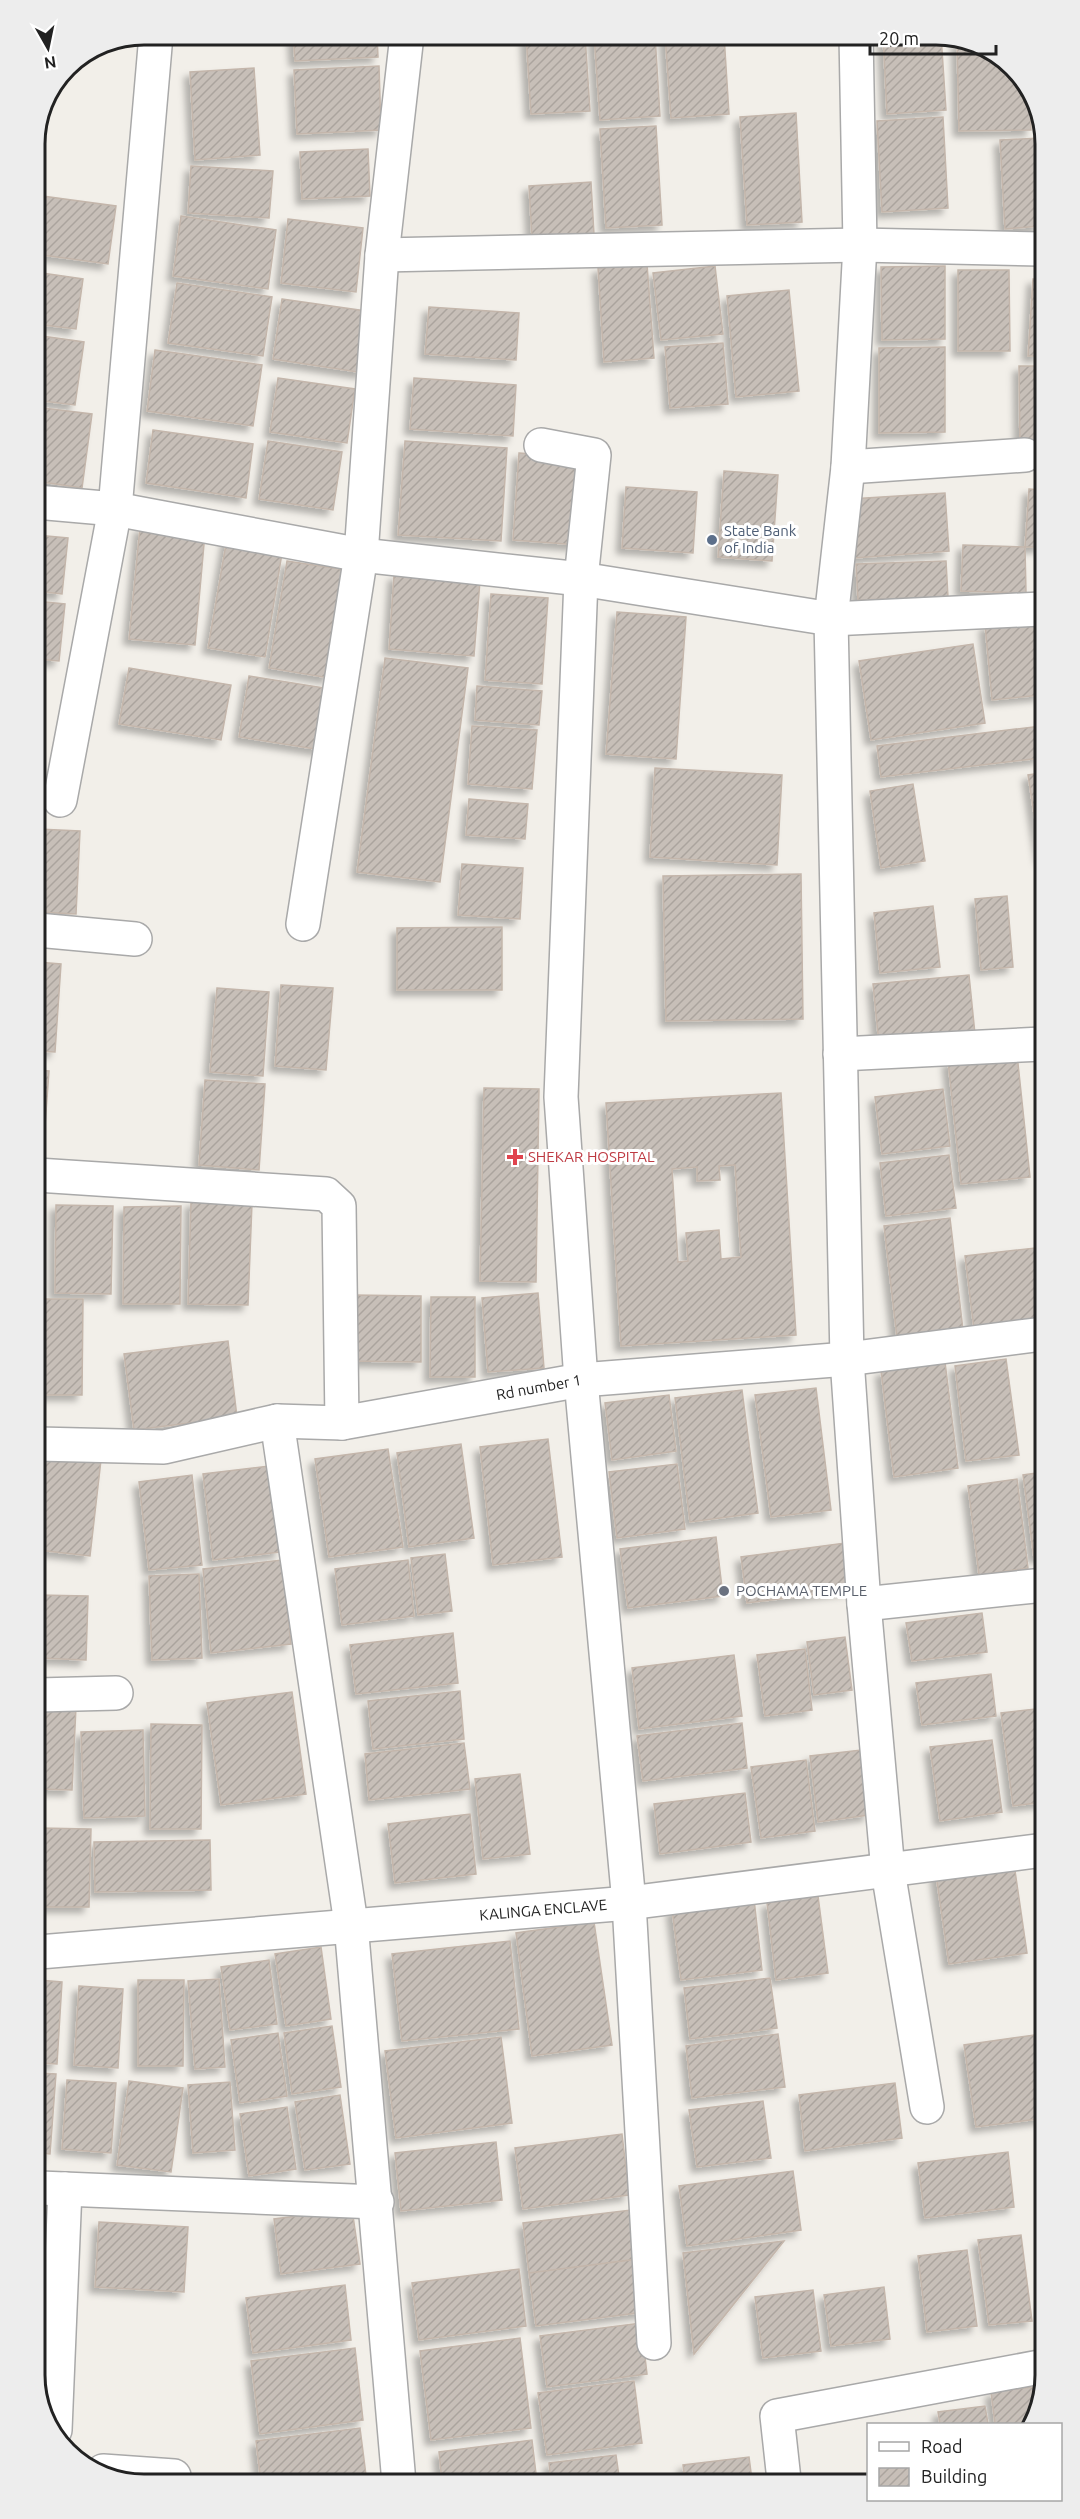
<svg xmlns="http://www.w3.org/2000/svg" width="1080" height="2519" font-family="Ubuntu,sans-serif">
  <style>
    .building { fill: url(#building-hatch); stroke: #c4b6ab; stroke-width: 1.5; fill-rule: evenodd; filter: url(#shadow) }
    .lines { fill: none; stroke-linecap: round; stroke-linejoin: round }
    .minor-casing { stroke: #a9a9a9; stroke-width: 36 }
    .minor { stroke: #fff; stroke-width: 33 }
    .service-dot { fill: #5c6f8a; stroke: #fff; stroke-width: 2 }
    .health-dot { fill: #e0444e; stroke: #fff; stroke-width: 2 }
    .worship-dot { fill: #6b7280; stroke: #fff; stroke-width: 2 }
    .labels { text-anchor: middle; stroke-width: 6; stroke-linejoin: round; paint-order: stroke }
    .service-label { font-size: 15px; fill: #4e5e75; stroke: #fff; text-anchor: start }
    .health-label { font-size: 15px; fill: #be3a42; stroke: #fff; text-anchor: start }
    .street-label { font-size: 15px; fill: #222; stroke: #fff }
    .worship-label { font-size: 15px; fill: #5b616d; stroke: #fff; text-anchor: start }
    .rim { fill: none; stroke: #222; stroke-width: 3 }
  </style>
  <defs>
    <pattern id="building-hatch" width="6" height="6" patternUnits="userSpaceOnUse" patternTransform="scale(1.5)"><rect width="6" height="6" fill="#c7bfb8"/><path d="M-1 1l2-2M0 6l6-6M5 7l2-2" fill="none" stroke="#aba49e"/></pattern>
    <filter id="shadow"><feDropShadow dx="-5.5" dy="5.5" stdDeviation="3" flood-color="#0004"/></filter>
  </defs>
  <rect width="100%" height="100%" fill="#f2efe9"/>
  <path class="building" d="M293,35H377L378,57L295,61Z
    M526,35H585L590,111L531,114Z
    M594,35H655L660,116L600,120Z
    M665,35H724L729,114L671,118Z
    M883,35H941L946,110L887,114Z
    M957,40L1003,57L1031,96V130L959,131Z
    M379,66L381,130L297,134L294,70Z
    M254,68L260,155L195,160L190,72Z
    M796,113L802,222L747,225L740,117Z
    M943,117L948,208L882,212L877,121Z
    M656,126L662,225L606,228L600,129Z
    M1040,138V226L1005,229L1000,140Z
    M368,149L370,196L302,199L300,152Z
    M191,166L273,171L269,218L188,213Z
    M591,182L594,234L532,238L529,186Z
    M35,195L116,206L108,264L35,254Z
    M181,216L276,230L268,289L173,276Z
    M288,219L363,228L356,292L281,283Z
    M647,264L654,358L604,362L598,268Z
    M715,266L723,334L661,340L653,273Z
    M945,266V339L882,340L881,267Z
    M958,270H1009L1010,351H958Z
    M35,272L83,279L76,329L35,324Z
    M1033,279H1040V356H1028Z
    M177,283L272,297L263,356L168,343Z
    M789,290L799,391L736,397L727,296Z
    M282,299L373,312L364,373L273,359Z
    M429,307L519,313L516,360L425,354Z
    M35,335L84,342L75,405L35,400Z
    M723,343L728,404L670,408L665,347Z
    M945,347V432L879,433V348Z
    M155,350L262,365L253,426L147,411Z
    M1019,366H1040L1041,449H1020Z
    M278,378L355,389L347,443L270,432Z
    M414,378L516,385L513,436L410,429Z
    M35,407L92,414L82,488L36,481Z
    M153,430L253,444L246,498L146,483Z
    M268,441L342,452L333,510L259,499Z
    M405,441L507,448L501,541L398,535Z
    M519,453L586,458L579,545L513,540Z
    M724,471L778,475L772,561L718,557Z
    M626,487L697,492L693,553L622,548Z
    M1029,489L1041,490V547H1025Z
    M945,493L949,551L854,558L850,499Z
    M140,527L205,533L195,645L129,639Z
    M36,535L68,538L62,594L36,591Z
    M227,538L283,547L265,657L208,648Z
    M963,545L1025,547L1026,593L961,591Z
    M287,561L347,570L329,678L269,668Z
    M946,561L948,597L858,600L856,564Z
    M394,575L480,581L474,656L389,649Z
    M491,594L548,598L542,684L485,680Z
    M36,601L65,604L59,661L36,659Z
    M617,612L686,617L676,759L606,754Z
    M1041,620V695L992,700L985,625Z
    M973,644L985,723L871,740L859,661Z
    M385,658L468,668L440,882L357,872Z
    M129,668L231,685L221,740L119,724Z
    M249,676L331,689L321,750L239,737Z
    M477,686L542,691L539,725L475,720Z
    M472,726L537,730L532,789L468,784Z
    M1041,726V758L881,777L877,746Z
    M655,768L782,775L777,865L650,857Z
    M1041,773L1042,858L1041,859L1028,775Z
    M913,784L925,861L881,868L870,791Z
    M469,799L528,804L525,839L466,835Z
    M38,829L80,831L76,914L37,912Z
    M462,864L523,868L520,919L458,915Z
    M801,874L803,1019L666,1021L663,876Z
    M1007,896L1013,967L981,970L975,899Z
    M933,906L940,967L880,973L874,913Z
    M502,927V990H397V928Z
    M37,962L61,964L55,1052L37,1051Z
    M969,975L975,1034L879,1044L873,984Z
    M281,985L333,988L326,1070L275,1066Z
    M217,988L269,992L263,1076L210,1072Z
    M1017,1054L1030,1177L961,1184L948,1061Z
    M37,1070L49,1071L43,1153L37,1152Z
    M205,1080L265,1084L259,1170L199,1165Z
    M484,1088L539,1089L536,1282L480,1281Z
    M943,1089L950,1146L882,1154L875,1097Z
    M781,1093L796,1335L621,1346L606,1103ZM735,1165L741,1257L721,1259L719,1230L686,1233L688,1261L678,1262L672,1169L697,1167V1181L720,1180L719,1166Z
    M949,1155L956,1208L886,1216L880,1163Z
    M191,1202L252,1203L248,1305L188,1304Z
    M56,1205L113,1206L111,1294L55,1293Z
    M181,1206L180,1304H123L124,1207Z
    M950,1218L963,1330L897,1338L884,1226Z
    M1035,1248L1043,1322L974,1329L965,1256Z
    M538,1293L544,1368L488,1372L482,1298Z
    M353,1295L421,1296V1362L352,1361Z
    M431,1297H475V1377H430Z
    M38,1299H83L82,1395H38Z
    M228,1341L237,1417L134,1430L124,1354Z
    M1006,1359L1019,1455L966,1461L955,1366Z
    M945,1362L958,1468L894,1477L881,1371Z
    M816,1388L831,1510L771,1517L755,1395Z
    M742,1390L758,1513L690,1522L675,1398Z
    M669,1395L676,1451L612,1460L605,1403Z
    M548,1439L562,1557L493,1565L480,1447Z
    M461,1444L474,1538L409,1547L397,1453Z
    M388,1449L403,1547L329,1557L315,1459Z
    M43,1453L101,1460L90,1556L38,1550V1493Z
    M677,1464L685,1529L617,1538L609,1472Z
    M269,1466L280,1552L213,1560L203,1474Z
    M1043,1472V1556L1034,1558L1023,1475Z
    M192,1475L202,1565L149,1570L139,1482Z
    M1017,1479L1028,1568L979,1575L968,1486Z
    M716,1537L723,1596L628,1608L620,1549Z
    M845,1543L850,1590L747,1603L741,1557Z
    M445,1554L452,1611L418,1615L411,1558Z
    M282,1560L291,1644L211,1653L203,1569Z
    M408,1560L414,1616L342,1625L335,1569Z
    M199,1574L202,1658L152,1660L149,1576Z
    M38,1595L88,1596L86,1660L38,1658Z
    M982,1613L987,1652L912,1661L906,1623Z
    M453,1633L458,1683L356,1694L350,1645Z
    M845,1637L852,1690L814,1695L807,1642Z
    M805,1649L812,1710L765,1716L757,1655Z
    M734,1655L742,1716L639,1729L632,1668Z
    M991,1674L996,1716L922,1725L916,1683Z
    M460,1691L464,1739L373,1749L368,1701Z
    M292,1692L306,1794L221,1805L207,1703Z
    M39,1706L76,1707L72,1790L39,1789Z
    M1044,1708V1802L1013,1806L1001,1713Z
    M742,1723L747,1768L643,1781L637,1736Z
    M151,1724L202,1725L201,1829H150Z
    M143,1730L145,1816L84,1818L81,1732Z
    M992,1740L1002,1812L940,1821L930,1747Z
    M464,1743L470,1789L369,1800L365,1754Z
    M861,1750L869,1815L818,1822L810,1756Z
    M806,1760L815,1831L761,1838L751,1767Z
    M520,1774L530,1854L483,1859L475,1779Z
    M745,1793L751,1842L660,1854L654,1804Z
    M470,1814L476,1874L395,1883L388,1824Z
    M39,1828L91,1829L89,1907H39Z
    M210,1840L211,1890L95,1892L94,1842Z
    M1013,1857L1027,1953L949,1964L935,1868Z
    M818,1896L828,1973L776,1980L767,1903Z
    M754,1899L762,1970L681,1980L672,1909Z
    M594,1922L612,2045L532,2056L516,1933Z
    M510,1941L519,2029L402,2041L392,1954Z
    M321,1947L331,2019L286,2026L275,1954Z
    M269,1960L277,2024L230,2030L221,1967Z
    M770,1978L777,2028L690,2039L684,1988Z
    M219,1979L225,2067L195,2069L188,1981Z
    M39,1980L62,1982L57,2064L39,2063Z
    M138,1980H184L183,2066H138Z
    M79,1986L123,1989L118,2068L74,2065Z
    M332,2026L341,2087L292,2094L284,2033Z
    M278,2033L287,2096L240,2103L231,2040Z
    M778,2034L785,2087L692,2098L686,2046Z
    M1034,2035L1045,2118L976,2127L964,2045Z
    M501,2037L512,2123L396,2138L385,2051Z
    M39,2073L56,2074L50,2154L40,2153Z
    M67,2080L116,2083L111,2153L62,2149Z
    M129,2081L183,2088L171,2172L117,2165Z
    M230,2082L235,2150L193,2153L188,2085Z
    M895,2083L902,2138L805,2151L799,2095Z
    M340,2095L350,2164L305,2170L295,2102Z
    M763,2101L771,2158L697,2167L689,2110Z
    M287,2107L296,2169L249,2176L240,2114Z
    M622,2134L629,2195L523,2209L515,2148Z
    M496,2142L502,2200L401,2211L395,2153Z
    M1008,2152L1014,2207L925,2218L918,2163Z
    M793,2171L801,2230L687,2246L679,2186Z
    M352,2209L360,2264L281,2274L274,2219Z
    M631,2210L637,2259L529,2273L523,2223Z
    M99,2222L188,2227L184,2292L95,2287Z
    M1021,2235L1032,2321L989,2325L978,2240Z
    M784,2241L694,2354L683,2253Z
    M967,2250L977,2326L927,2332L918,2256Z
    M639,2259L645,2312L536,2326L529,2273Z
    M519,2269L526,2326L419,2340L412,2283Z
    M345,2285L351,2340L253,2353L246,2298Z
    M884,2287L890,2339L831,2346L824,2295Z
    M813,2290L821,2351L763,2358L755,2297Z
    M641,2323L647,2374L547,2387L540,2336Z
    M520,2338L531,2428L431,2440L420,2351Z
    M355,2348L363,2420L260,2434L251,2361Z
    M634,2381L642,2443L547,2455L538,2393Z
    M1033,2387L1035,2406L1029,2424H995L991,2392Z
    M985,2406L988,2424H940L938,2412Z
    M360,2428L367,2483H261L256,2441Z
    M532,2440L537,2482H442L439,2452Z
    M616,2455L619,2476L584,2481L551,2482L549,2463Z
    M749,2457L752,2480L685,2481L683,2465Z
    M674,2477V2481H644Z"/>
  <g class="lines">
    <defs>
      <g id="minor">
        <path d="M856,35L860,245L848,467L831,619L847,1359L864,1604L888,1871L927,2107"/>
        <path d="M382,255L860,245L1040,249"/>
        <path d="M541,445L594,455L581,579L561,1097L581,1380L629,1903L654,2343"/>
        <path d="M848,467L1025,455"/>
        <path d="M36,502L115,509L361,555L581,579L831,619L1041,609"/>
        <path d="M60,800L115,509L156,35"/>
        <path d="M303,924L361,555L382,255L407,35"/>
        <path d="M37,930L135,939"/>
        <path d="M840,1054L1042,1044"/>
        <path d="M37,1175L326,1194L339,1206L342,1423"/>
        <path d="M277,1421L351,1924L399,2483"/>
        <path id="s1" d="M38,1444L164,1447L277,1421L342,1423L581,1380L847,1359L1043,1334"/>
        <path d="M864,1604L1044,1585"/>
        <path d="M38,1695L116,1693"/>
        <path id="s2" d="M39,1952L629,1903L1044,1850"/>
        <path d="M40,2188L377,2202"/>
        <path d="M55,2430L65,2189"/>
        <path d="M103,2471L174,2476"/>
        <path d="M784,2480L777,2416L1045,2366"/>
      </g>
    </defs>
    <use href="#minor" class="minor-casing"/>
    <use href="#minor" class="minor"/>
  </g>
  <circle class="service-dot" cx="712" cy="540" r="6"/>
  <path class="health-dot" d="M512 1148h6v6h6v6h-6v6h-6v-6h-6v-6h6z"/>
  <circle class="worship-dot" cx="724" cy="1591" r="6"/>
  <g class="labels">
    <g class="service-label">
      <text x="724" y="536">State Bank<tspan x="724" dy="17">of India</tspan></text>
    </g>
    <g class="health-label">
      <text x="528" y="1162">SHEKAR HOSPITAL</text>
    </g>
    <g class="street-label">
      <text dy="5" stroke="none"><textPath href="#s1" startOffset="507">Rd number 1</textPath></text>
      <text dy="5" stroke="none"><textPath href="#s2" startOffset="506">KALINGA ENCLAVE</textPath></text>
    </g>
    <g class="worship-label">
      <text x="736" y="1596">POCHAMA TEMPLE</text>
    </g>
  </g>
  <path d="M0 0H1080V2519H0ZM144 45H936A99 99 0 0 1 1035 144V2375A99 99 0 0 1 936 2474H144A99 99 0 0 1 45 2375V144A99 99 0 0 1 144 45Z" fill="#ededed" fill-rule="evenodd"/>
  <path class="rim" d="M144 45H936A99 99 0 0 1 1035 144V2375A99 99 0 0 1 936 2474H144A99 99 0 0 1 45 2375V144A99 99 0 0 1 144 45Z"/>
  <rect x="867" y="2423" width="195" height="78" fill="#ffffff" stroke="#a7a7a7" stroke-width="1.5"/>
  <rect x="879" y="2442" width="30" height="9" fill="#ffffff" stroke="#a7a7a7" stroke-width="1.5"/>
  <text x="921" y="2453" font-size="18" fill="#222222">Road</text>
  <rect x="879" y="2468" width="30" height="18" fill="url(#building-hatch)" stroke="#a7a7a7" stroke-width="1.5"/>
  <text x="921" y="2483" font-size="18" fill="#222222">Building</text>
  <g transform="translate(48 48) rotate(171)" stroke="#ffffff" stroke-width="4.5" paint-order="stroke">
  <path d="M0-4.5L10 22L0 15L-10 22Z" fill="#222222"/>
  <text y="-9" font-size="16" font-weight="bold" text-anchor="middle" fill="#222222">N</text>
  </g>
  <path d="M870 45v9h126v-9" fill="none" stroke="#222222" stroke-width="3"/>
  <text x="879" y="45" font-size="18" fill="#222222" stroke="#ffffff" stroke-width="4.5" paint-order="stroke">20 m</text>
</svg>
